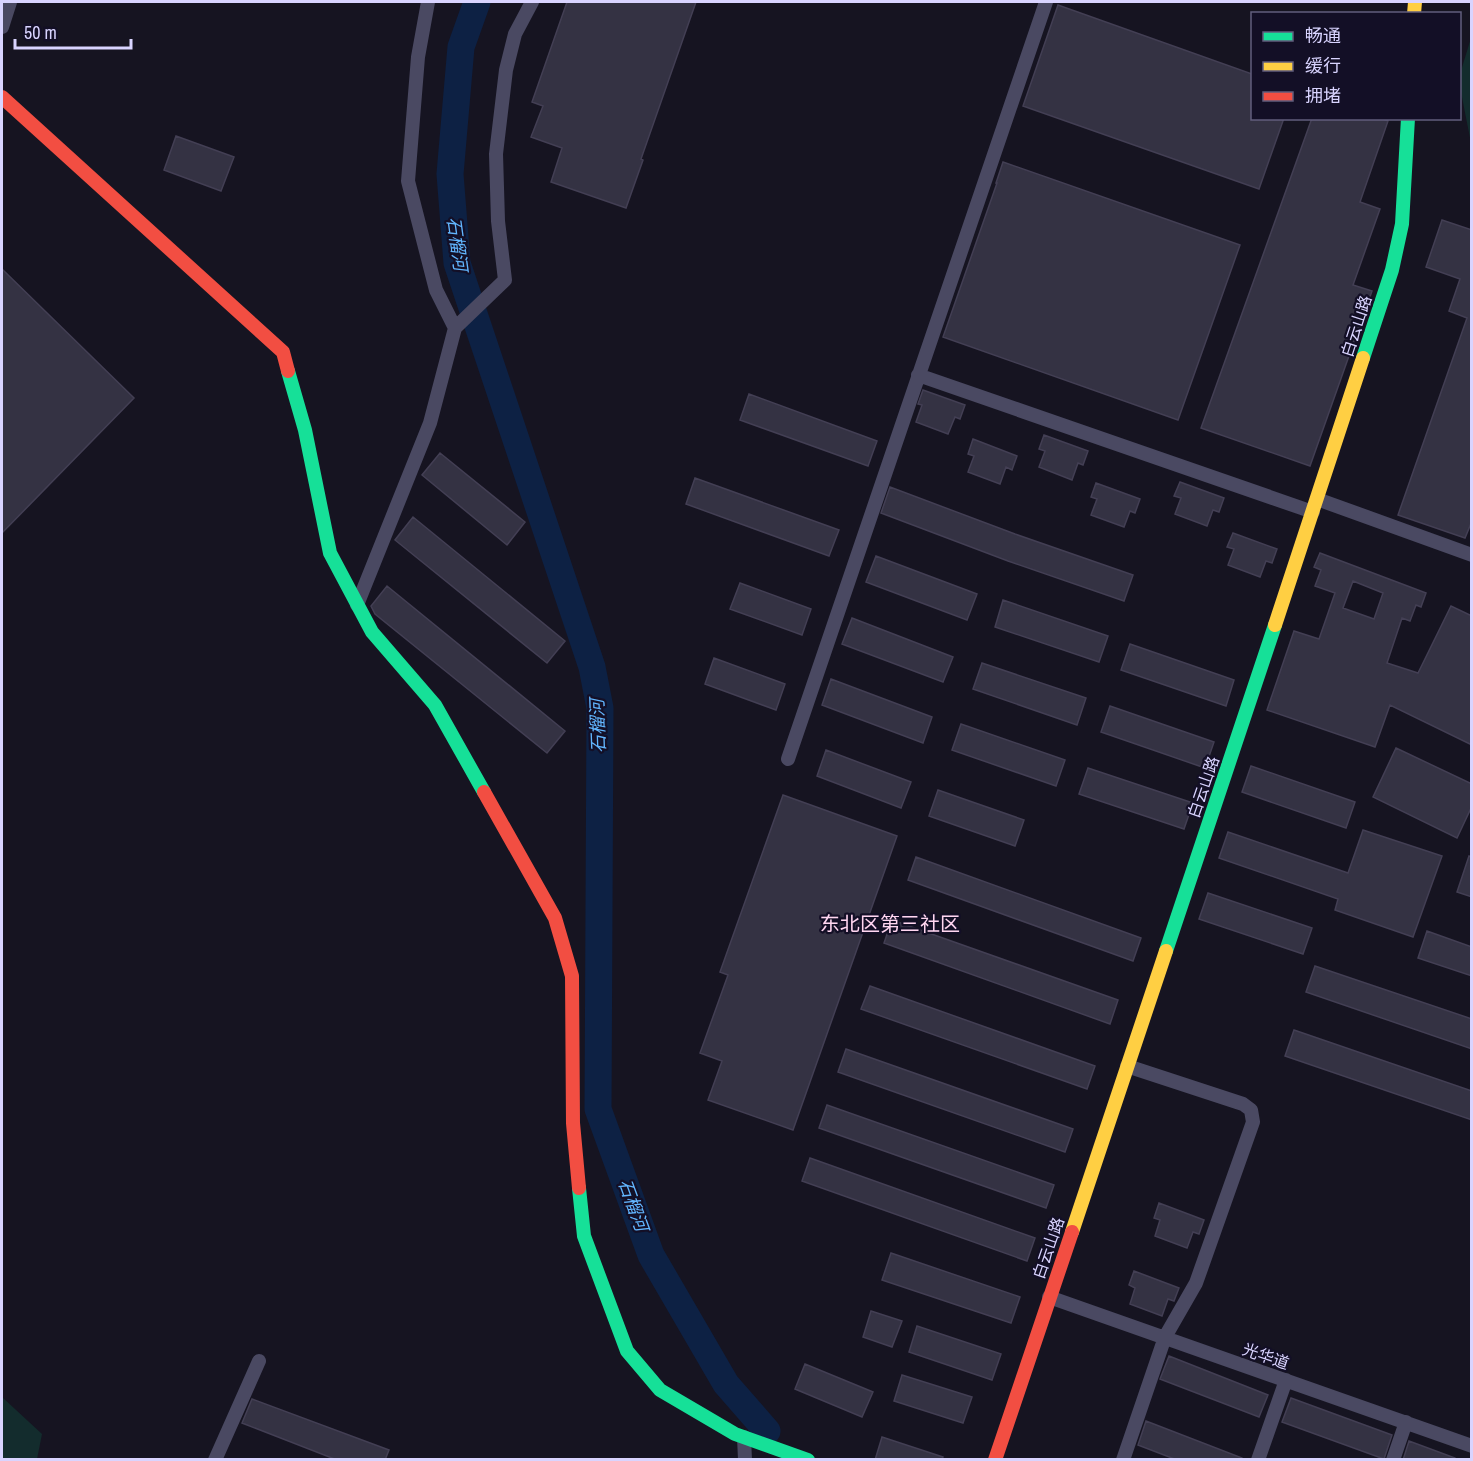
<svg xmlns="http://www.w3.org/2000/svg" width="1473" height="1461" font-family="'Archivo Narrow','Noto Sans SC',sans-serif">
  <style>
    .green { fill: #132c2d }
    .lines { fill: none; stroke-linecap: round; stroke-linejoin: round }
    .river { stroke: #0d2144; stroke-width: 27 }
    .building { fill: #343243; stroke: #433f54; stroke-width: 1.5; fill-rule: evenodd }
    .street { stroke: #4a4962; stroke-width: 14 }
    .fast { stroke: #16e098; stroke-width: 14 }
    .slow { stroke: #ffcf43; stroke-width: 14 }
    .jam { stroke: #f24e42; stroke-width: 14 }
    .labels { text-anchor: middle; stroke-width: 4.5; stroke-linejoin: round; paint-order: stroke }
    .street-label { font-size: 16px; fill: #d9d4ff; stroke: #130f26 }
    .water-label { font-size: 18px; font-style: italic; fill: #62b6ff; stroke: #130f26 }
    .quarter-label { font-size: 20px; fill: #ffd6f0; stroke: #130f26 }
  </style>
  <rect width="100%" height="100%" fill="#161421"/>
  <path class="green" d="M1471,38H1472L1471,143L1460,87V74Z
    M2,1397L42,1434L37,1459H2Z"/>
  <g class="lines">
    <path class="river" d="M477,2L461,47L450,174L457,263L592,667L600,708L598,1109L651,1255L726,1384L767,1431"/>
  </g>
  <path class="building" d="M567,2H696L641,159L643,160L626,208L551,182L562,148L531,137L543,106L532,102Z
    M1058,5L1252,74V118H1284L1259,189L1023,106Z
    M1312,118H1381L1388,121L1360,202L1380,209L1353,285L1372,291L1310,466L1201,428Z
    M176,136L234,157L221,191L164,170Z
    M1003,162L1240,245L1178,420L943,337L997,183H996Z
    M1442,220L1472,230V521L1465,538L1398,515L1467,318L1449,311L1460,279L1426,267Z
    M2,269L134,398L2,533Z
    M923,390L965,405L960,419L955,417L948,434L916,422L922,405L918,404Z
    M749,394L877,441L868,466L740,420Z
    M1044,435L1088,451L1083,465L1078,463L1072,480L1039,467L1045,451L1039,449Z
    M973,439L1017,456L1012,470L1006,467L1000,484L968,472L974,456L968,454Z
    M440,453L525,522L507,545L422,475Z
    M695,478L839,530L829,556L686,504Z
    M1180,482L1224,498L1219,512L1213,510L1207,526L1175,514L1181,498L1174,496Z
    M1096,483L1140,499L1135,513L1130,511L1124,527L1091,515L1097,499L1091,497Z
    M890,487L1015,534L1133,575L1124,601L1008,561L881,513Z
    M413,517L565,641L547,663L395,540Z
    M1233,533L1277,549L1272,563L1266,561L1260,577L1228,565L1234,549L1227,547Z
    M1320,553L1426,593L1421,607L1416,605L1410,621L1402,618L1387,663L1418,673L1451,606L1472,616V745L1390,705L1375,747L1267,710L1294,631L1319,639L1335,593L1315,586L1321,570L1314,567ZM1353,581L1383,593L1374,619L1343,608Z
    M876,556L977,594L967,620L866,582Z
    M740,583L811,609L802,635L730,609Z
    M387,586L565,731L547,753L375,614L371,606Z
    M1003,600L1108,636L1099,662L995,627Z
    M852,618L953,657L943,682L842,644Z
    M1130,644L1234,680L1226,706L1121,670Z
    M714,658L785,684L776,710L705,684Z
    M982,663L1086,698L1077,725L973,689Z
    M831,679L932,717L923,743L822,705Z
    M1110,706L1214,742L1205,768L1101,732Z
    M961,724L1065,760L1056,786L952,750Z
    M1396,748L1472,784V806L1457,838L1373,797Z
    M826,750L911,782L901,808L817,776Z
    M1251,766L1355,802L1346,828L1242,792Z
    M1088,768L1193,803L1184,829L1079,794Z
    M938,790L1024,820L1015,846L929,816Z
    M783,795L897,836L793,1130L708,1100L722,1061L700,1053L728,975L720,972Z
    M1363,830L1442,856L1413,937L1335,910L1338,899L1219,858L1228,832L1348,873Z
    M1469,856L1472,857V897L1457,892Z
    M916,857L1141,938L1133,961L908,880Z
    M1208,893L1312,928L1303,954L1199,919Z
    M892,920L1118,1000L1110,1024L884,943Z
    M1427,931L1472,947V976L1418,958Z
    M1315,966L1472,1019V1049L1306,992Z
    M870,986L1095,1066L1087,1089L861,1009Z
    M1294,1030L1472,1091V1120L1285,1056Z
    M846,1049L1073,1129L1065,1152L838,1072Z
    M827,1105L1054,1185L1046,1208L819,1128Z
    M810,1158L1035,1238L1027,1261L802,1181Z
    M1159,1203L1204,1220L1199,1234L1193,1232L1187,1248L1155,1236L1160,1220L1154,1218Z
    M891,1253L1020,1297L1011,1323L882,1280Z
    M1134,1271L1179,1288L1174,1301L1168,1299L1162,1316L1130,1304L1135,1288L1129,1285Z
    M871,1311L902,1321L892,1347L863,1337Z
    M917,1326L1001,1354L992,1380L909,1352Z
    M1169,1356L1268,1395L1259,1417L1160,1379Z
    M805,1364L873,1392L862,1417L795,1389Z
    M902,1375L972,1397L963,1423L894,1401Z
    M1291,1398L1392,1435L1384,1459L1282,1422Z
    M252,1399L389,1450L385,1460H337L242,1423Z
    M1146,1421L1242,1458V1460H1177L1138,1445Z
    M882,1437L943,1457L942,1460H875Z
    M1409,1441L1455,1458V1460H1403Z"/>
  <g class="lines">
    <path class="street" d="M428,2L418,57L408,181L436,290L455,328
      M2,27L10,2
      M918,375L1313,512
      M1317,499L1472,555
      M357,605L430,423L455,328L505,280L498,221L496,154L506,70L515,34L532,2
      M788,759L1046,2
      M1049,1297L1472,1446
      M744,1437L745,1460
      M215,1460L259,1361
      M1123,1460L1165,1337L1196,1283L1253,1122L1251,1110L1243,1104L1127,1066
      M1258,1460L1286,1380
      M1393,1460L1406,1422"/>
    <path class="fast" d="M1363,358L1392,270L1402,224L1408,118
      M288,371L305,430L330,553L372,632L435,705L484,792
      M1166,951L1275,625
      M579,1188L584,1236L627,1351L660,1390L735,1434L808,1460"/>
    <path class="slow" d="M1414,14L1415,2
      M1275,625L1363,358
      M1072,1232L1166,951"/>
    <path class="jam" d="M2,97L283,352L288,371
      M484,792L555,918L572,976L573,1123L579,1188
      M995,1460L1072,1232"/>
  </g>
  <g class="labels">
    <g class="street-label">
      <text transform="translate(1356 326) rotate(-72)" y="6">白云山路</text>
      <text transform="translate(1203 787) rotate(-71)" y="6">白云山路</text>
      <text transform="translate(1048 1248) rotate(-71)" y="6">白云山路</text>
      <text transform="translate(1266 1356) rotate(19)" y="6">光华道</text>
    </g>
    <g class="water-label">
      <text transform="translate(457 244) rotate(82)" y="6">石榴河</text>
      <text transform="translate(598 726) rotate(-92)" y="6">石榴河</text>
      <text transform="translate(633 1205) rotate(70)" y="6">石榴河</text>
    </g>
    <g class="quarter-label">
      <text x="890" y="931">东北区第三社区</text>
    </g>
  </g>
  <rect width="1473" height="1461" fill="none" stroke="#d9d4ff" stroke-width="6"/>
  <rect x="1251" y="12" width="210" height="108" fill="#130f26" stroke="#625e7d" stroke-width="1.5"/>
  <rect x="1263" y="32" width="30" height="9" fill="#16e098" stroke="#625e7d" stroke-width="1.5"/>
  <text x="1305" y="42" font-size="18" fill="#d9d4ff">畅通</text>
  <rect x="1263" y="62" width="30" height="9" fill="#ffcf43" stroke="#625e7d" stroke-width="1.5"/>
  <text x="1305" y="72" font-size="18" fill="#d9d4ff">缓行</text>
  <rect x="1263" y="92" width="30" height="9" fill="#f24e42" stroke="#625e7d" stroke-width="1.5"/>
  <text x="1305" y="102" font-size="18" fill="#d9d4ff">拥堵</text>
  <path d="M15 39v9h116v-9" fill="none" stroke="#d9d4ff" stroke-width="3"/>
  <text x="24" y="39" font-size="18" fill="#d9d4ff" stroke="#130f26" stroke-width="4.5" paint-order="stroke">50 m</text>
</svg>
